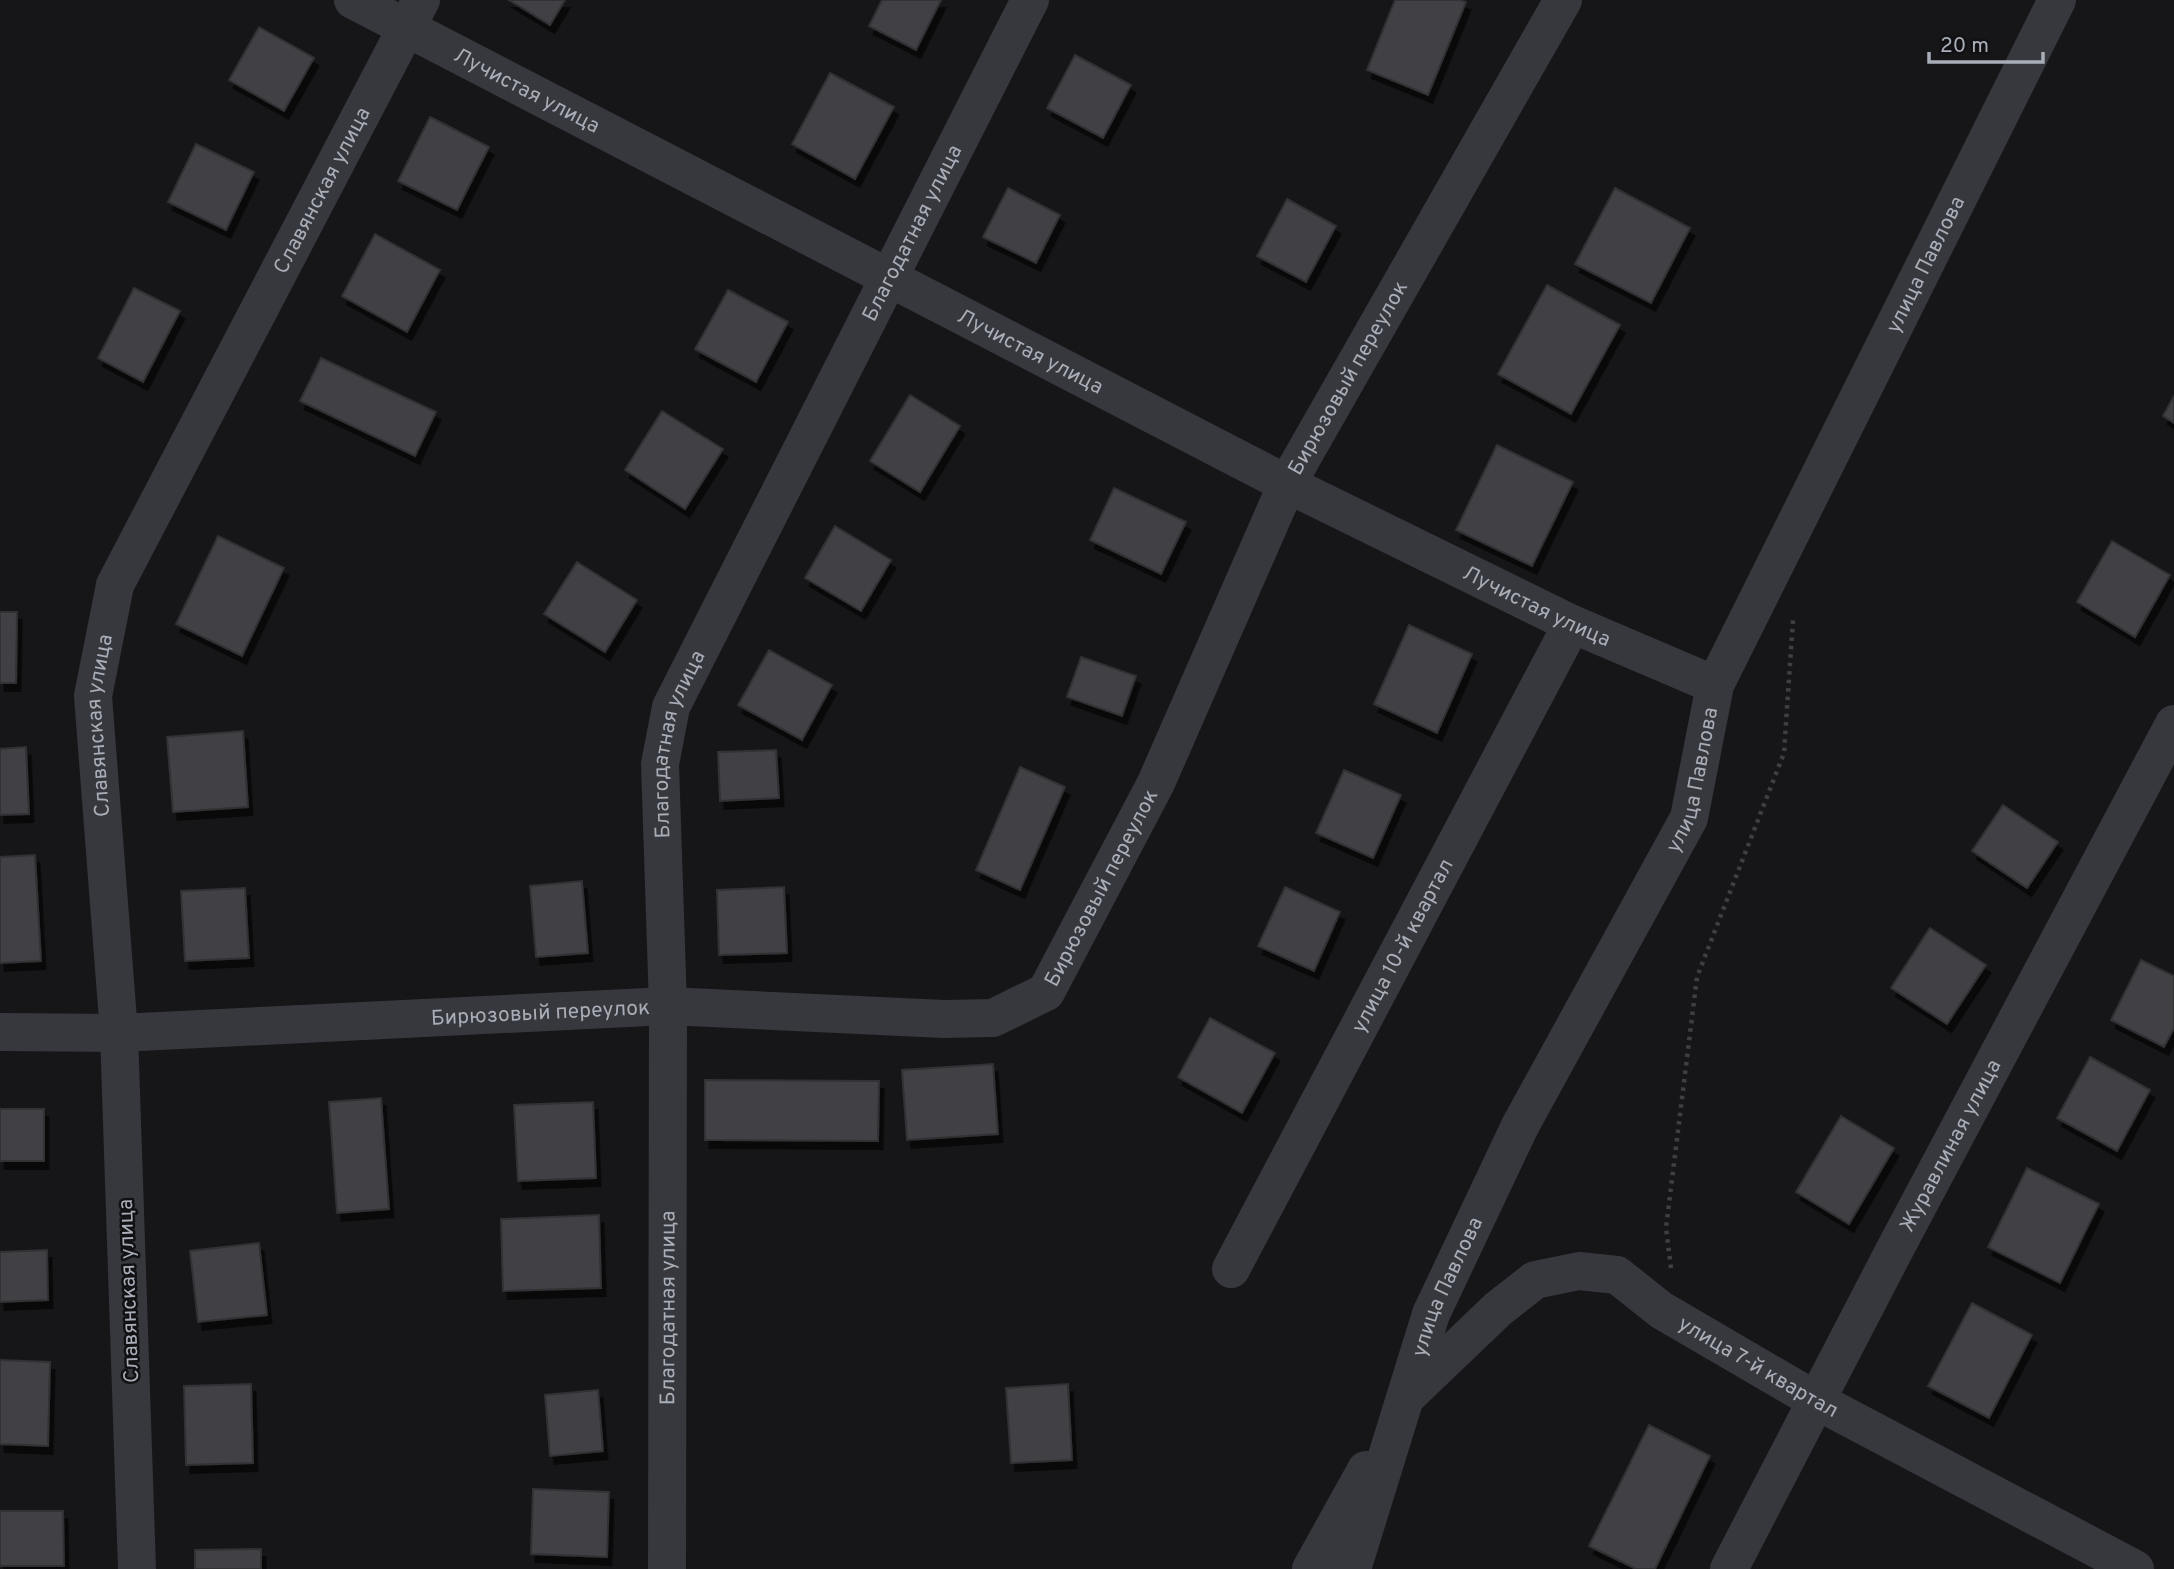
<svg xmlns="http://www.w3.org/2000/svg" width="2174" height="1569" font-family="Overpass,sans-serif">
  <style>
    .building { fill: #404145; stroke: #303034; stroke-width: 2; filter: url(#shadow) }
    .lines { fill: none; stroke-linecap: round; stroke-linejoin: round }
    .path { stroke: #3d3f44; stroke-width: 4.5; stroke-dasharray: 3.5 5; stroke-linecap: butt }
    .minor { stroke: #37383d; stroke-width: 38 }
    .labels { text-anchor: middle; stroke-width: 5; stroke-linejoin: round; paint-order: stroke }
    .street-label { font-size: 21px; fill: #a8adb8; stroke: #111113 }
  </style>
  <defs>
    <filter id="shadow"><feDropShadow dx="4.5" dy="8" stdDeviation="0" flood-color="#0009"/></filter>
  </defs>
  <rect width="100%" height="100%" fill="#161618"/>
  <path class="building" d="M509,0H565L550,25Z
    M882,0H941L916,50L869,26Z
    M1395,0H1460L1466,2L1428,95L1367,70Z
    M259,27L314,58L284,111L229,80Z
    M1075,55L1131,85L1103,138L1047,108Z
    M830,73L894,107L855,179L792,144Z
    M430,117L489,147L457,210L398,181Z
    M196,144L254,172L226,230L168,202Z
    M1008,188L1060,215L1036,263L983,237Z
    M1615,188L1690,228L1651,303L1575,264Z
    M1287,199L1336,226L1306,282L1257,256Z
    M375,234L440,270L407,332L342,296Z
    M1547,285L1620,325L1571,414L1498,374Z
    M134,288L180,311L143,382L98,358Z
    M728,290L788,322L756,382L695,349Z
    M321,358L436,412L415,456L300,401Z
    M910,395L960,426L920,492L870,461Z
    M2174,396V423L2163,416Z
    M662,411L723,449L685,509L625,470Z
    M1497,445L1573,482L1532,566L1456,530Z
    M1114,488L1186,522L1161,574L1090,540Z
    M835,526L891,560L861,611L805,578Z
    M218,536L284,568L242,656L176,624Z
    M2112,541L2170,575L2135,637L2077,602Z
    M577,562L637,600L605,652L544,614Z
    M0,612H17L16,683H0Z
    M1409,625L1472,654L1437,733L1374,704Z
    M769,650L832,685L802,740L738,705Z
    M1081,657L1136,676L1122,716L1067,697Z
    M243,731L248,807L173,812L167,737Z
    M26,747L29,814L0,815V749Z
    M776,750L779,798L720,801L718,752Z
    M1020,767L1065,787L1020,890L976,870Z
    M1344,770L1401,795L1373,858L1316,833Z
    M2003,805L2058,842L2027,888L1972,851Z
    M35,855L41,961L0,963V857Z
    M582,881L588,953L536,957L530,886Z
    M784,887L787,953L719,955L717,890Z
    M1285,887L1340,912L1314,971L1258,946Z
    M245,888L249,958L185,961L181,891Z
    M1930,928L1986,965L1947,1024L1891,988Z
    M2141,960L2174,976V1028L2164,1047L2111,1020Z
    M1210,1018L1275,1053L1242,1113L1178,1077Z
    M2090,1057L2150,1090L2117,1151L2057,1118Z
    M993,1064L998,1134L907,1140L902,1070Z
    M705,1080L879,1081L878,1141L705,1140Z
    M381,1098L389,1209L337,1213L329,1102Z
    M593,1102L596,1178L518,1181L514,1105Z
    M0,1109H44V1161H0Z
    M1841,1116L1894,1148L1849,1224L1796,1192Z
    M2027,1168L2099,1204L2060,1283L1988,1247Z
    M599,1215L601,1288L503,1291L501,1219Z
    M259,1243L267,1315L198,1322L190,1251Z
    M47,1250L48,1300L0,1302V1252Z
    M1972,1303L2032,1335L1989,1418L1928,1386Z
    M0,1360L50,1362L48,1446L0,1444Z
    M251,1384L253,1463L186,1465L184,1386Z
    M1068,1384L1072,1460L1011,1463L1006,1388Z
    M598,1390L603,1451L550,1456L545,1395Z
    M1649,1425L1710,1456L1655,1569H1636L1589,1546Z
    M533,1489L609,1492L607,1557L531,1554Z
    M0,1511H63L64,1566H0Z
    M261,1549V1569H195V1550Z"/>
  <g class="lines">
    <path class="path" d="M1671,1268L1666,1228L1697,977L1784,753L1793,620"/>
    <g class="minor">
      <path id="s1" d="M353,0L1287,484L1572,624L1715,685"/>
      <path id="s2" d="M0,1032L119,1033L668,1006L944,1019L993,1018L1046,992L1156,783L1287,484L1563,0"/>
      <path id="s3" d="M1231,1269L1572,624"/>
      <path id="s4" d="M1407,1396L1498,1309L1535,1280L1579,1271L1617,1275L1661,1310L1817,1401L2135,1569"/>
      <path id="s5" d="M137,1569L119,1033L93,696L115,585L421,0"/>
      <path id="s6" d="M667,1569L668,1006L660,764L671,707L1030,0"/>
      <path d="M1311,1569L1366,1470"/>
      <path id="s7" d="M1352,1569L1431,1314L1520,1126L1689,818L1715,685L2057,0"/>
      <path id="s8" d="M1729,1569L1895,1249L2174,724"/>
    </g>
  </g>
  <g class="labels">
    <g class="street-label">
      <text dy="7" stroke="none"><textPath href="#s1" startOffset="196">Лучистая улица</textPath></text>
      <text dy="7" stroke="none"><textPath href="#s5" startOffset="1433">Славянская улица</textPath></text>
      <text dy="7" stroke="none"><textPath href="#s6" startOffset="1395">Благодатная улица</textPath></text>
      <text dy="7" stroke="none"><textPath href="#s7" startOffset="1432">улица Павлова</textPath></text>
      <text dy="7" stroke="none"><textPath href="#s1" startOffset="763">Лучистая улица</textPath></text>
      <text dy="7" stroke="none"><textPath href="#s2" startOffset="1738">Бирюзовый переулок</textPath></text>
      <text dy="7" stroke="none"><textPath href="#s1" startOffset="1330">Лучистая улица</textPath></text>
      <text dy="7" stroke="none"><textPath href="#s5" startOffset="845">Славянская улица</textPath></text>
      <text dy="7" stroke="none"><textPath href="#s6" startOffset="828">Благодатная улица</textPath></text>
      <text dy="7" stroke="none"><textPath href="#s7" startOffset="864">улица Павлова</textPath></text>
      <text dy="7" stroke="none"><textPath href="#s2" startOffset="1171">Бирюзовый переулок</textPath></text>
      <text dy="7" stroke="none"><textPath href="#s3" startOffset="366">улица 10-й квартал</textPath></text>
      <text dy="7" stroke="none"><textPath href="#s2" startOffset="541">Бирюзовый переулок</textPath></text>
      <text dy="7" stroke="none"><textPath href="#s8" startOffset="478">Журавлиная улица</textPath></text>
      <text dy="7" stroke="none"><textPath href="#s7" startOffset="298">улица Павлова</textPath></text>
      <text transform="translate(128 1291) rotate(-92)" y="7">Славянская улица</text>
      <text dy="7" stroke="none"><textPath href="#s6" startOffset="261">Благодатная улица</textPath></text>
      <text dy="7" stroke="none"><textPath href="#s4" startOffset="425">улица 7-й квартал</textPath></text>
    </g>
  </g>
  <path d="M1929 52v10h114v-10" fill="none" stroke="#a8adb8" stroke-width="3.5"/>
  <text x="1940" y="52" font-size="21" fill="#a8adb8" stroke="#111113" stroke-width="5" paint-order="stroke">20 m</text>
</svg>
